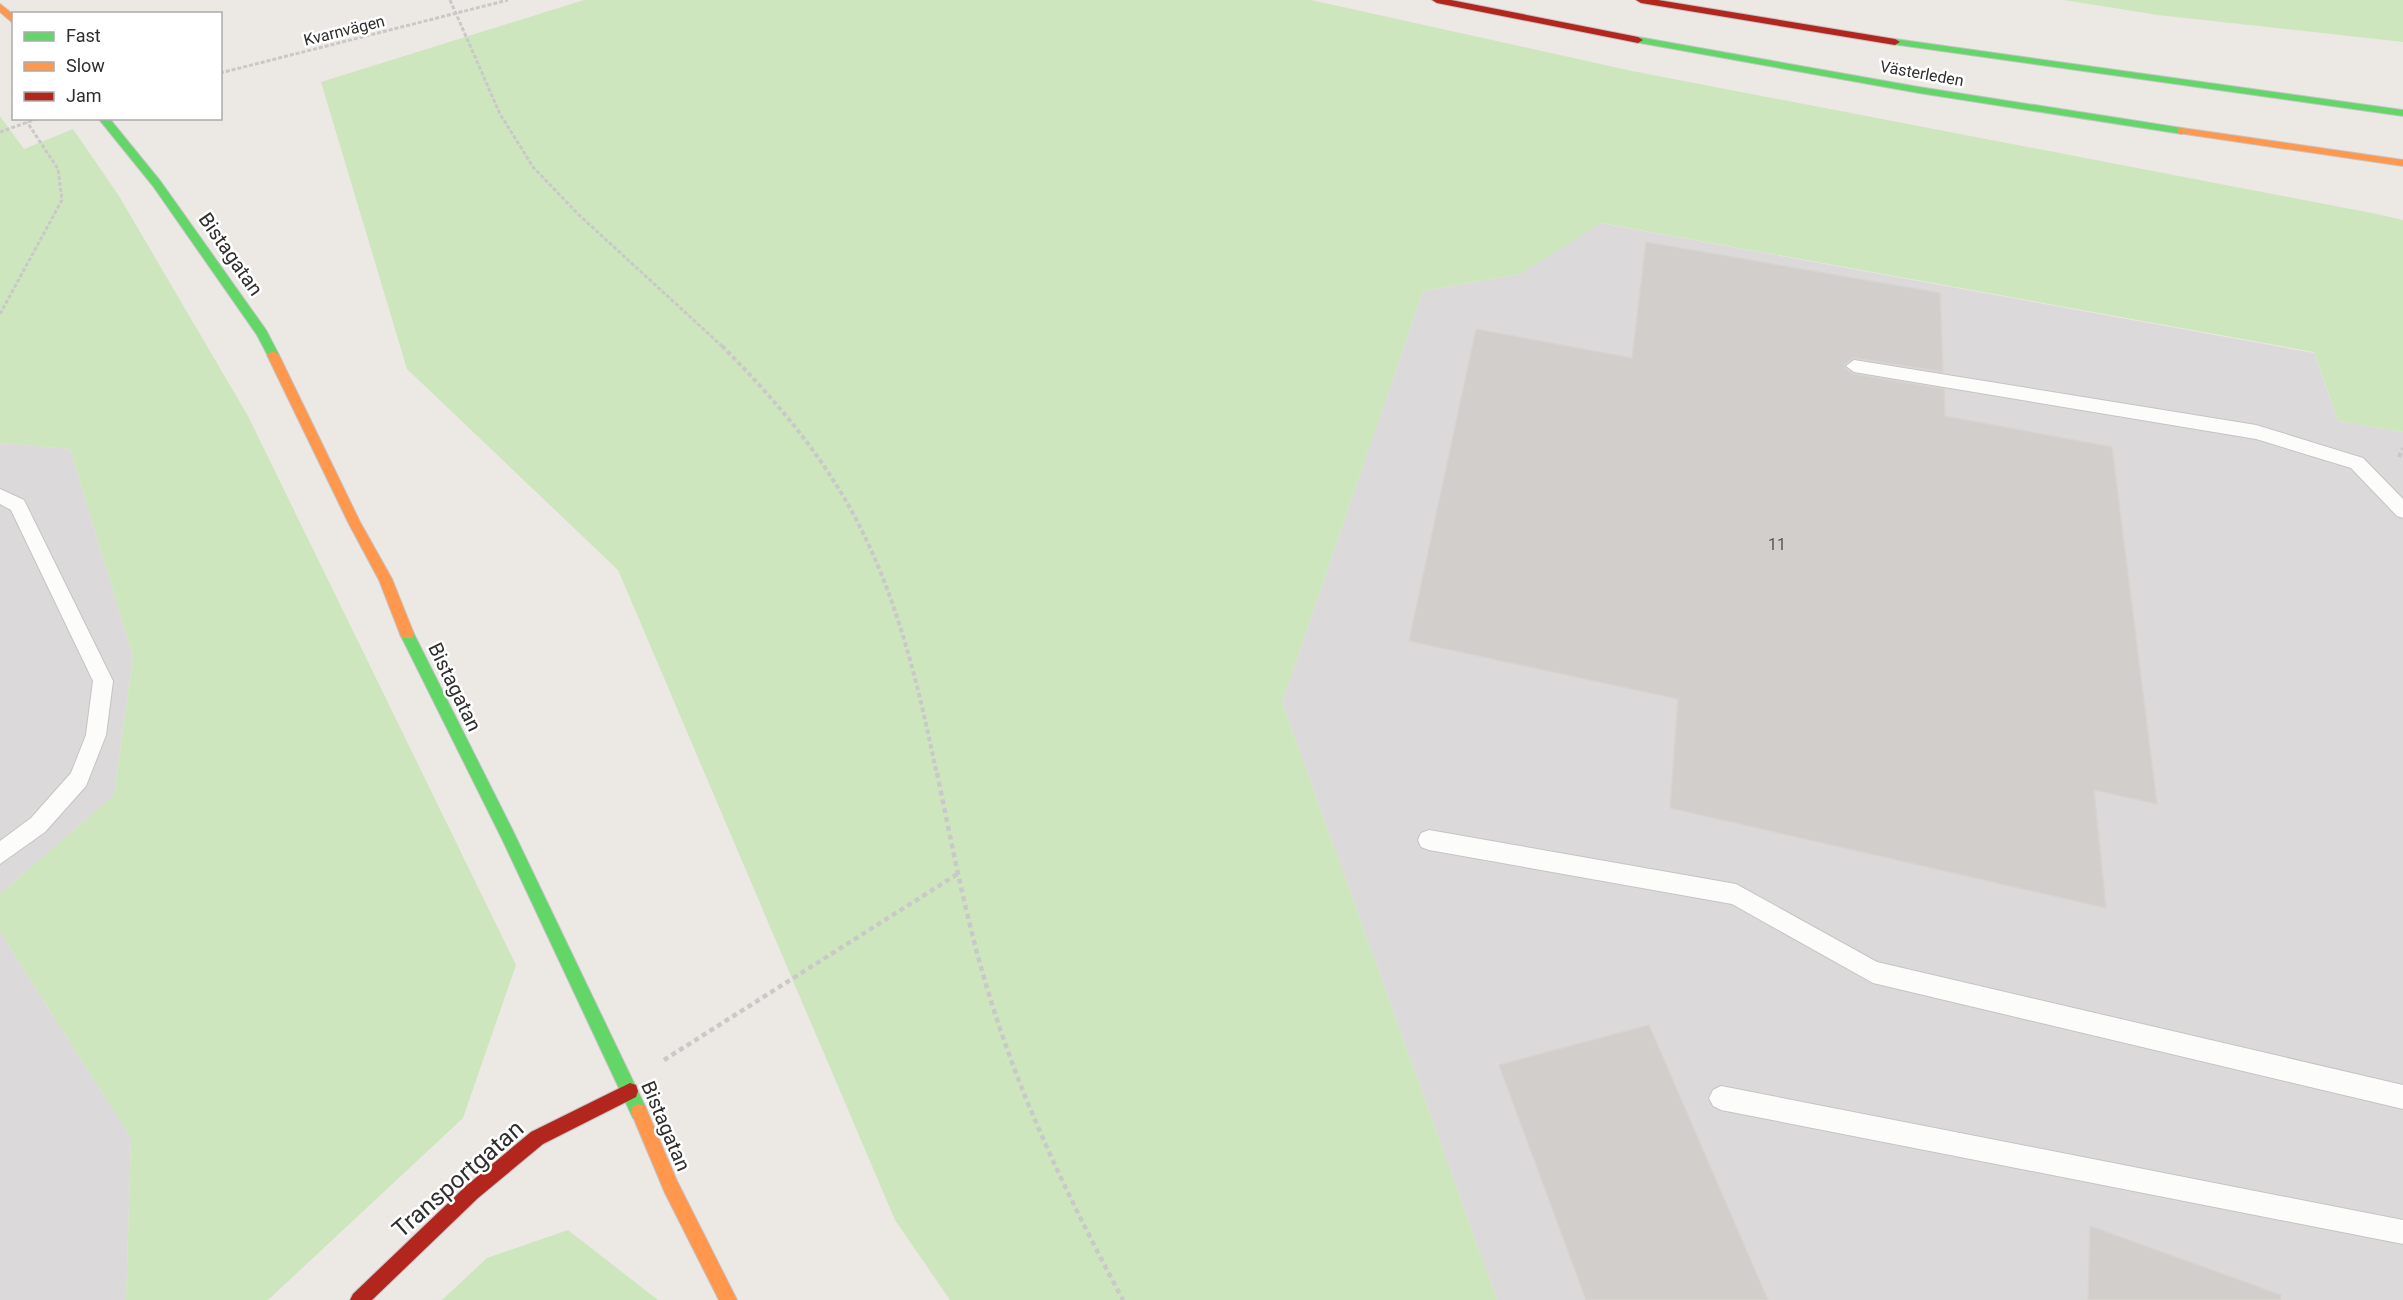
<svg xmlns="http://www.w3.org/2000/svg" width="2403" height="1300" font-family="Roboto,sans-serif">
  <style>
    .industrial { fill: #dcd9db }
    .green { fill: #cee6be }
    .building { fill: #d1cecb; stroke: #d7d4d0; stroke-width: 1.5 }
    .lines { fill: none; stroke-linecap: round; stroke-linejoin: round }
    .lane-casing { stroke: #c5c4c5; stroke-width: 2 }
    .fast-casing { stroke: #c5c4c5; stroke-width: 2 }
    .slow-casing { stroke: #c5c4c5; stroke-width: 2 }
    .jam-casing { stroke: #c5c4c5; stroke-width: 2 }
    .path-far2 { stroke: #c9c9c8; stroke-width: 3; stroke-dasharray: 4 2; stroke-linecap: butt }
    .path-far1 { stroke: #c9c9c8; stroke-width: 4; stroke-dasharray: 4.5 3; stroke-linecap: butt }
    .path { stroke: #c9c9c8; stroke-width: 4.5; stroke-dasharray: 5 4; stroke-linecap: butt }
    .lane { fill: #fcfcfb; fill-rule: evenodd }
    .fast { fill: #63d668; fill-rule: evenodd }
    .slow { fill: #ff974d; fill-rule: evenodd }
    .jam { fill: #b3261e; fill-rule: evenodd }
    .labels { text-anchor: middle; stroke-width: 5; stroke-linejoin: round; paint-order: stroke }
    .far-street-label { font-size: 16px; fill: #2e2e2e; stroke: #fff }
    .number-label { font-size: 16px; fill: #585857 }
    .street-label { font-size: 20px; fill: #2e2e2e; stroke: #fff }
    .near-street-label { font-size: 24px; fill: #2e2e2e; stroke: #fff }
  </style>
  <rect width="100%" height="100%" fill="#ece8e4"/>
  <path class="industrial" d="M1600,223L2314,353L2338,421L2403,432V1300H1497L1282,702L1423,291L1520,274Z
    M0,443L70,449L133,656L114,795L0,894Z
    M0,932L131,1138L126,1300H0Z"/>
  <path class="green" d="M584,0H1311L1632,71L2377,214L2403,220V432L2338,421L2314,352L1601,223L1520,274L1423,291L1282,702L1497,1300H950L895,1220L618,570L407,369L321,82Z
    M2064,0H2403V42L2158,15Z
    M0,116L24,149L73,129L119,196L248,416L516,965L463,1118L268,1300H126L131,1138L0,932V894L114,795L133,656L70,449L0,443Z
    M568,1230L658,1300H442L487,1258Z"/>
  <path class="building" d="M1646,242L1940,293L1943,372L1854,358L1845,364V368L1854,374L1944,389L1945,416L2112,447L2157,804L2094,790L2106,908L1670,808L1678,699L1409,641L1476,329L1632,358Z
    M1649,1025L1768,1300H1586L1499,1065Z
    M2090,1226L2281,1295L2280,1300H2088Z"/>
  <g class="lines">
    <defs>
      <path id="lane" d="M1854,360L2256,425L2363,458L2403,499V518L2397,516L2351,468L2256,439L1854,372L1846,366Z
        M0,489L24,500L113,681L106,735L86,786L45,832L0,864V841L31,818L71,773L86,735L93,681L11,510L0,504Z
        M1429,830L1736,884L1877,962L2403,1085V1109L1873,983L1732,904L1429,850L1421,847L1418,840L1421,833Z
        M1721,1086L2403,1220V1244L1721,1110L1713,1106L1709,1098L1713,1090Z"/>
      <path id="fast" d="M1638,37L1919,87L2182,128L2187,131L2182,134L1919,93L1635,42L1633,40Z
        M1895,39L2403,110V116L1892,44L1890,42Z
        M98,118H109L161,182L266,330L279,355L277,358H269L257,335L153,186Z
        M407,628L412,630L513,831L645,1106L647,1112L645,1118L639,1120L633,1118L503,841L400,634L402,630Z"/>
      <path id="slow" d="M0,4L14,15V24L0,12Z
        M2182,128L2403,160V166L2178,133V129Z
        M273,351L279,355L360,522L392,579L414,634L412,638H402L400,634L379,580L349,524L267,355Z
        M639,1104L645,1106L677,1181L737,1300H719L665,1193L631,1112L633,1106Z"/>
      <path id="jam" d="M1432,0H1451L1638,37L1643,40L1638,43L1437,3Z
        M1636,0H1658L1895,39L1900,42L1895,45L1641,3Z
        M630,1083L636,1085L638,1091L636,1097L543,1144L478,1198L372,1300H350L353,1294L466,1186L531,1132Z"/>
    </defs>
    <use href="#lane" class="lane-casing"/>
    <use href="#fast" class="fast-casing"/>
    <use href="#slow" class="slow-casing"/>
    <use href="#jam" class="jam-casing"/>
    <path class="path-far2" d="M450,0L500,114L533,167L578,214L724,348
      M220,73L508,0
      M0,132L39,118
      M0,314L62,200L58,169L27,122"/>
    <path class="path-far1" d="M722,346C778,402 830,464 864,535C901,611 920,693 937,775
      M2399,457L2403,448"/>
    <path class="path" d="M937,773C953,850 968,929 992,1004C1024,1107 1072,1205 1123,1300
      M664,1060L959,873"/>
    <use href="#lane" class="lane"/>
    <use href="#fast" class="fast"/>
    <use href="#slow" class="slow"/>
    <use href="#jam" class="jam"/>
  </g>
  <g class="labels">
    <g class="far-street-label">
      <text transform="translate(344 30) rotate(-14)" y="6">Kvarnvägen</text>
      <text transform="translate(1922 73) rotate(10)" y="6">Västerleden</text>
    </g>
    <g class="number-label">
      <text x="1777" y="550">11</text>
    </g>
    <g class="street-label">
      <text transform="translate(231 254) rotate(55)" y="7">Bistagatan</text>
      <text transform="translate(455 687) rotate(64)" y="7">Bistagatan</text>
      <text transform="translate(666 1126) rotate(67)" y="7">Bistagatan</text>
    </g>
    <g class="near-street-label">
      <text transform="translate(458 1179) rotate(-41)" y="8">Transportgatan</text>
    </g>
  </g>
  <rect x="12" y="12" width="210" height="108" fill="#ffffff" stroke="#ababab" stroke-width="1.5"/>
  <rect x="24" y="32" width="30" height="9" fill="#63d668" stroke="#ababab" stroke-width="1.5"/>
  <text x="66" y="42" font-size="18" fill="#2e2e2e">Fast</text>
  <rect x="24" y="62" width="30" height="9" fill="#ff974d" stroke="#ababab" stroke-width="1.5"/>
  <text x="66" y="72" font-size="18" fill="#2e2e2e">Slow</text>
  <rect x="24" y="92" width="30" height="9" fill="#b3261e" stroke="#ababab" stroke-width="1.5"/>
  <text x="66" y="102" font-size="18" fill="#2e2e2e">Jam</text>
</svg>
